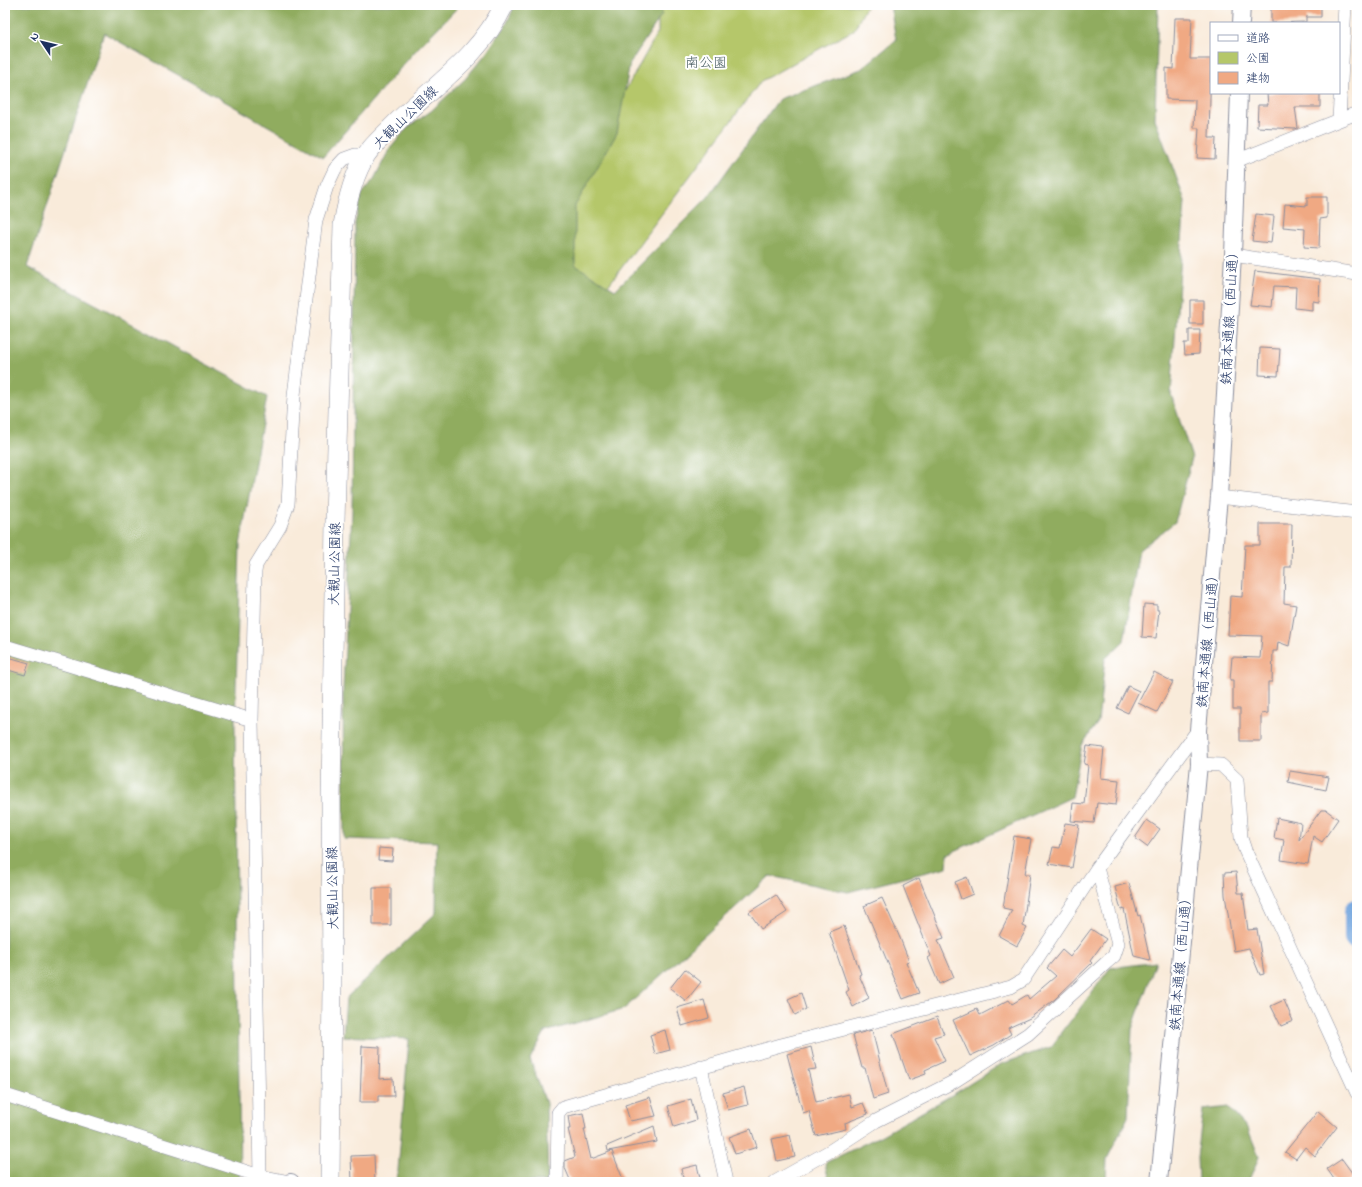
<svg xmlns="http://www.w3.org/2000/svg" width="1362" height="1187" font-family="'Indie Flower','Klee One',sans-serif">
  <style>
    .green { fill: #b5c76a; stroke: #687b64 }
    .forest { fill: #90ac5e; stroke: #566e5e }
    .lines { fill: none; stroke-linecap: round; stroke-linejoin: round }
    .river { stroke: #72a5de; stroke-width: 26 }
    .building { fill: #f0a983 }
    .minor-casing { stroke: #8a8d9c; stroke-width: 14 }
    .tertiary-casing { stroke: #8a8d9c; stroke-width: 18 }
    .secondary-casing { stroke: #8a8d9c; stroke-width: 20 }
    .minor { stroke: #fff; stroke-width: 13 }
    .tertiary { stroke: #fff; stroke-width: 16 }
    .secondary { stroke: #fff; stroke-width: 19 }
    .labels { text-anchor: middle; stroke-width: 4; stroke-linejoin: round; paint-order: stroke }
    .park-label { font-size: 14px; fill: #495d62; stroke: #fff }
    .street-label { font-size: 14px; fill: #1b2f5e; stroke: #fff }
  </style>
  <rect width="100%" height="100%" fill="#fff"/>
  <filter id="ink" filterUnits="userSpaceOnUse"><feTurbulence type="fractalNoise" baseFrequency=".025" numOctaves="2"/><feDisplacementMap in="SourceGraphic" scale="8" xChannelSelector="R" yChannelSelector="G"/><feConvolveMatrix kernelMatrix="1 2 1 2 8 2 1 2 1" color-interpolation-filters="sRGB"/></filter>
  <filter id="wash" filterUnits="userSpaceOnUse"><feTurbulence type="fractalNoise" baseFrequency=".012" numOctaves="4" result="noise"/><feDisplacementMap in="SourceGraphic" scale="16" xChannelSelector="R" yChannelSelector="G"/><feGaussianBlur stdDeviation="0.9" result="paint"/><feColorMatrix in="noise" values="0 0 0 0 0 0 0 0 0 0 0 0 0 0 0 0 0 1.4 0 .05"/><feComposite in="paint" operator="in"/></filter>
  <g filter="url(#wash)">
    <rect width="100%" height="100%" fill="#f9ebda"/>
    <path class="green" d="M658,5H867L854,30L761,81L590,310L575,295L572,207L582,168L658,32Z"/>
    <path class="forest" d="M5,5H460L417,49L323,157L104,33L27,267L267,397L240,545L235,726L240,1182H5Z
      M515,5H661L662,14L630,63L617,133L575,206V265L615,290L708,197L779,99L861,69L896,40L890,5H1158L1155,119L1185,201L1171,394L1192,458L1175,522L1139,550L1124,641L1105,659L1098,722L1082,745L1072,797L948,854L947,867L848,892L770,876L624,1009L545,1032L530,1059L546,1103L548,1182H397L409,1039L343,1036L346,998L436,913L437,842L344,839L343,688L352,512L355,223L362,194L374,179L389,150L407,128L431,111L465,79L484,56L505,27Z
      M1156,962L1132,1029L1128,1117L1107,1159L1106,1182H829L825,1163L882,1135L957,1092L1001,1064L1051,1047L1110,968Z
      M1228,1107L1248,1129L1259,1157L1248,1182H1198L1197,1157L1203,1110Z"/>
    <g class="lines">
      <path class="river" d="M1357,912V937"/>
    </g>
    <g id="blocks">
      <path class="building" d="M1271,5H1321V17H1306V22L1271,23Z
        M1175,18H1192L1190,59H1211L1209,138H1216L1215,159L1197,158L1199,128H1194L1195,100L1166,99V68L1173,69Z
        M1277,93H1320V107H1295L1298,128L1295,129L1257,127L1258,105H1268L1267,94Z
        M1307,197H1327V218L1320,219L1319,248L1304,247L1305,229L1283,227L1285,204L1307,206Z
        M1256,214L1274,216L1271,243L1252,241Z
        M1255,271L1320,279L1319,302L1312,301V310L1295,308L1296,287L1274,286L1272,307L1250,305Z
        M1190,300H1203V324H1190Z
        M1189,330H1200L1199,354L1185,355L1184,343H1189Z
        M1260,348L1280,349L1278,376L1259,375Z
        M1260,524H1292L1291,567H1285L1284,603L1296,605L1289,646L1278,642L1277,651H1273L1272,682H1268V713L1261,714V741H1240V709H1233V680H1230L1232,657L1260,658L1262,636L1228,635L1230,596L1242,597L1245,545H1260Z
        M1144,604L1157,605V610H1159L1156,638L1142,637Z
        M5,656L29,663L25,675L5,669Z
        M1154,672L1173,682L1157,712L1138,703Z
        M1128,686L1139,691L1128,713L1117,708Z
        M1087,746L1104,748L1101,778L1119,780L1116,805L1097,803L1094,823L1071,821L1073,803L1084,804L1088,765L1084,764Z
        M1290,771L1329,777L1326,790L1288,782Z
        M1321,810H1326L1338,819L1322,842L1313,836L1308,864L1281,860L1284,840L1274,838L1277,818L1301,823L1299,840Z
        M1147,820L1160,829L1147,847L1135,838Z
        M1065,823L1079,825L1072,868L1049,864L1053,847L1060,848Z
        M1014,836L1031,839L1025,874H1030L1023,926L1027,928L1017,946L999,936L1012,910L1003,908Z
        M379,848L393,849L392,861L378,860Z
        M1236,872L1238,893H1243L1248,930L1257,929L1264,974L1260,975L1249,948L1234,951L1225,895L1224,873Z
        M967,877L973,894L961,899L955,882Z
        M919,878L944,938L938,940L954,977L939,984L928,958L931,956L903,886Z
        M1129,883L1138,916L1140,915L1150,960L1134,956L1124,909L1121,910L1115,887Z
        M373,888H391V925H373Z
        M776,895L787,912L761,929L749,912Z
        M882,898L900,938L909,961L906,962L919,993L903,999L864,906Z
        M844,926L861,974L859,975L869,998L853,1007L846,992L849,990L829,932Z
        M1091,929L1106,939L1090,961L1092,963L1055,999L1030,1018L1008,1028L1011,1034L994,1045L970,1056L953,1020L977,1009L980,1015L1009,1000L1012,1004L1027,995L1029,999L1056,976L1047,968L1062,950L1070,957Z
        M685,969L701,982L686,1001L670,988Z
        M801,993L806,1009L795,1015L788,999Z
        M704,1000L709,1018L682,1026L677,1008Z
        M1284,1000L1293,1021L1281,1026L1271,1006Z
        M937,1017L944,1034L934,1037L945,1061L925,1070L926,1074L909,1080L893,1034Z
        M665,1030L670,1050L655,1054L650,1035Z
        M872,1030L888,1094L873,1099L865,1068H862L853,1035Z
        M362,1046L380,1047L379,1079L393,1078L394,1096H378V1102H360Z
        M811,1047L816,1069L808,1070L816,1102L849,1094L852,1107L863,1103L868,1114L845,1123L846,1129L816,1136L809,1111L803,1113L787,1054Z
        M744,1087L748,1105L728,1110L723,1093Z
        M650,1097L656,1116L630,1121L625,1105Z
        M691,1099L696,1120L674,1127L668,1106Z
        M1318,1111L1337,1127L1315,1156L1305,1147L1296,1159L1285,1152Z
        M583,1113L586,1129H584L591,1159L612,1151L624,1182H571L565,1168V1161L575,1157L568,1129H570L568,1116Z
        M654,1126L657,1142L608,1151L607,1146Z
        M751,1129L757,1147L735,1154L729,1137Z
        M790,1135L795,1157L777,1161L772,1139Z
        M374,1155L375,1182H352L351,1156Z
        M1342,1159L1355,1177L1348,1182H1336L1327,1169Z
        M697,1165L701,1182H684L681,1169Z"/>
    </g>
  </g>
  <g filter="url(#ink)">
    <use href="#blocks" fill-opacity="0" stroke="#8a8d9c" stroke-width="1"/>
    <g class="lines">
      <defs>
        <path id="minor" d="M1339,120L1345,5
          M1236,161L1357,113
          M1233,255L1357,274
          M1219,497L1357,513
          M5,646L252,720
          M1199,764L1221,765L1237,780L1241,838L1245,850L1357,1093
          M1097,868L1198,730
          M701,1067L726,1182
          M5,1095L260,1176L290,1182
          M260,1176L252,720L255,572L256,565L280,526L288,504L294,395L316,220L327,186L335,169L344,159L355,155H366
          M557,1182L558,1113L563,1107L781,1045L1011,987L1023,980L1097,868L1118,944L1114,956L1107,962L1028,1034L953,1082L876,1121L830,1151L775,1182"/>
        <path id="tertiary" d="M1241,23L1242,5
          M290,1182H291
          M1159,1182L1199,764L1198,730L1219,497L1233,255L1239,93"/>
        <path id="secondary" d="M330,1182L332,984L331,798L335,521L343,225C347,201 353,176 366,155C372,146 381,138 389,130C428,89 479,59 504,5"/>
      </defs>
      <use href="#minor" class="minor-casing"/>
      <use href="#tertiary" class="tertiary-casing"/>
      <use href="#secondary" class="secondary-casing"/>
      <use href="#minor" class="minor"/>
      <use href="#tertiary" class="tertiary"/>
      <use href="#secondary" class="secondary"/>
    </g>
  </g>
  <g class="labels">
    <g class="park-label">
      <text x="706" y="67">南公園</text>
    </g>
    <g class="street-label">
      <text transform="translate(405 117) rotate(-44)" y="5">大観山公園線</text>
      <text transform="translate(1229 315) rotate(-87)" y="5">鉄南本通線（西山通）</text>
      <text transform="translate(334 564) rotate(-89)" y="5">大観山公園線</text>
      <text transform="translate(1207 638) rotate(-85)" y="5">鉄南本通線（西山通）</text>
      <text transform="translate(332 888) rotate(-91)" y="5">大観山公園線</text>
      <text transform="translate(1180 961) rotate(-85)" y="5">鉄南本通線（西山通）</text>
    </g>
  </g>
  <rect width="1362" height="1187" fill="none" stroke="#fff" stroke-width="20"/>
  <rect x="1210" y="22" width="130" height="72" fill="#ffffff" stroke="#a4acbf"/>
  <rect x="1218" y="35" width="20" height="6" fill="#ffffff" stroke="#a4acbf"/>
  <text x="1246" y="42" font-size="12" fill="#1b2f5e">道路</text>
  <rect x="1218" y="52" width="20" height="12" fill="#b5c76a" stroke="#a4acbf"/>
  <text x="1246" y="62" font-size="12" fill="#1b2f5e">公園</text>
  <rect x="1218" y="72" width="20" height="12" fill="#f0a983" stroke="#a4acbf"/>
  <text x="1246" y="82" font-size="12" fill="#1b2f5e">建物</text>
  <g transform="translate(42 42) rotate(305)" stroke="#ffffff" stroke-width="3" paint-order="stroke">
  <path d="M0-3L7 15L0 10L-7 15Z" fill="#1b2f5e"/>
  <text y="-6" font-size="11" font-weight="bold" text-anchor="middle" fill="#1b2f5e">N</text>
  </g>
</svg>
